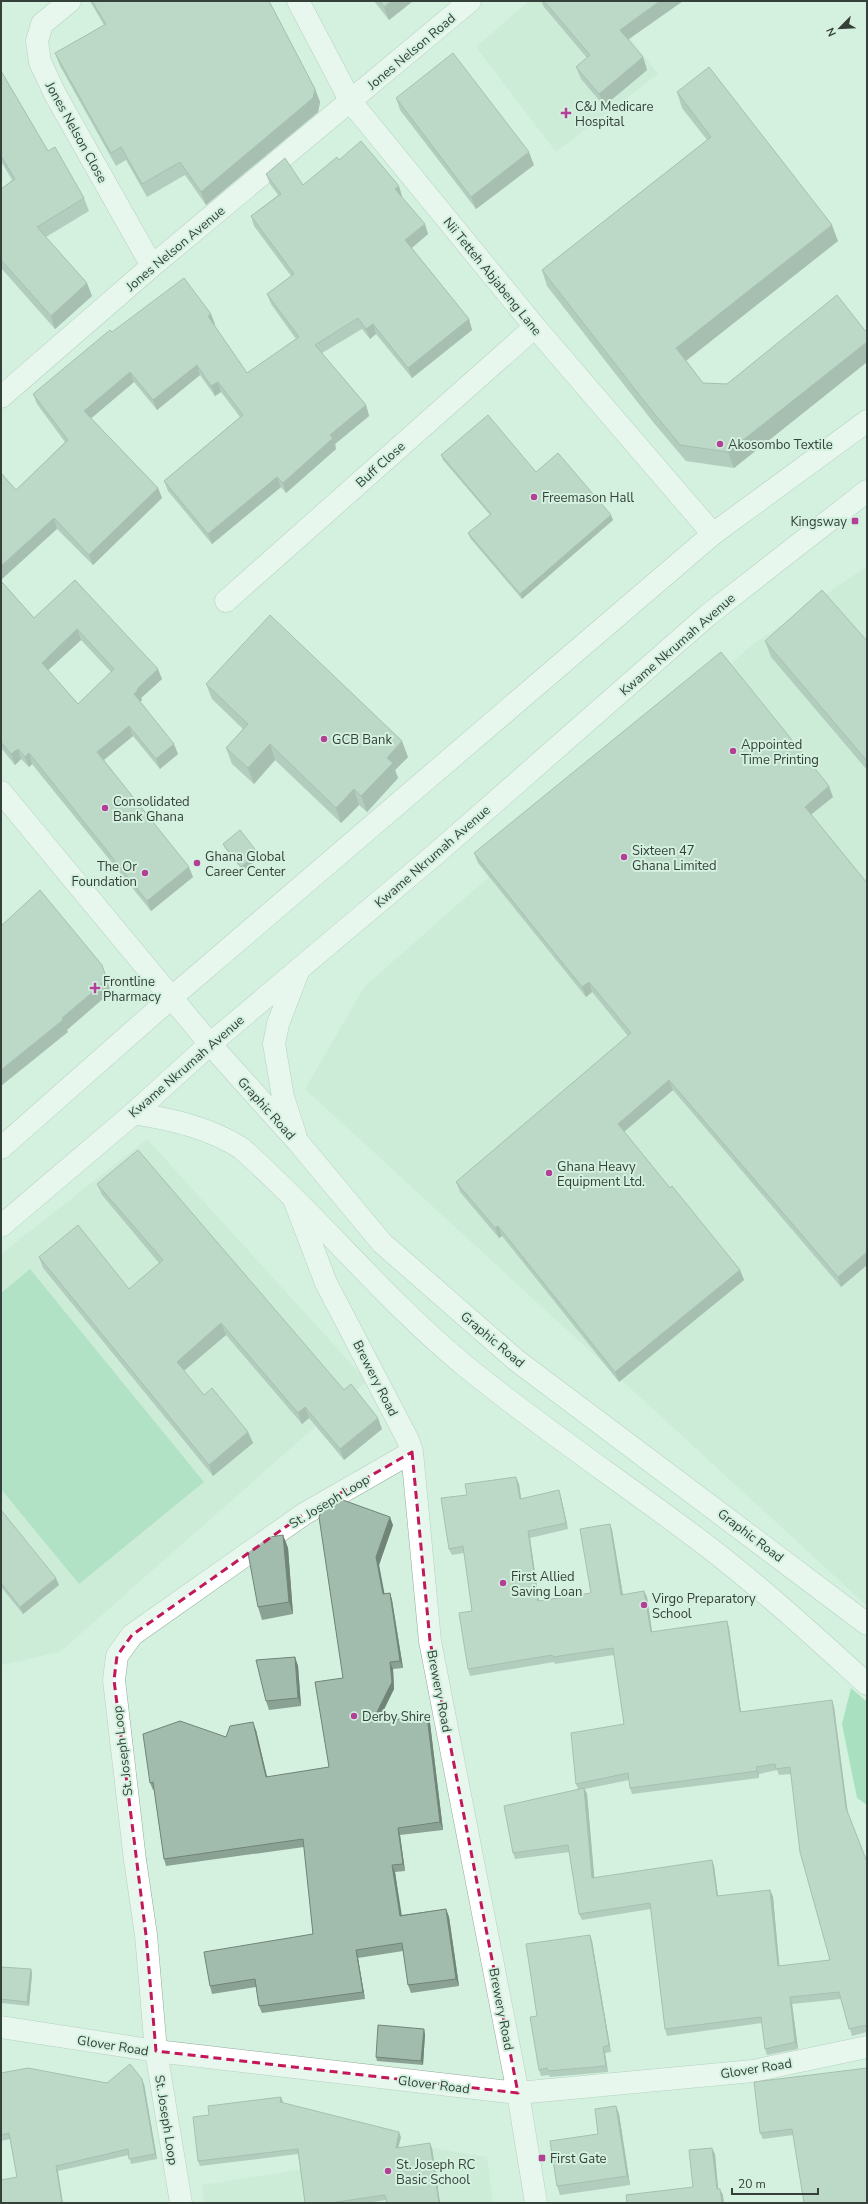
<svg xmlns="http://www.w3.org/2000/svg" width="868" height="2204" font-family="'Nunito Sans',sans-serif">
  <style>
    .built { fill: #c3e7d1 }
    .green { fill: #87d1a8 }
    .forest { fill: #73cd9c }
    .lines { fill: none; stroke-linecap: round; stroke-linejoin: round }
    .minor-casing { stroke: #90ab9a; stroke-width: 23 }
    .tertiary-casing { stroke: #90ab9a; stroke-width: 23 }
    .secondary-casing { stroke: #90ab9a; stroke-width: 23 }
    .primary-casing { stroke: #90ab9a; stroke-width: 23 }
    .minor { stroke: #fff; stroke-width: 22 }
    .tertiary { stroke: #fff; stroke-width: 22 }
    .secondary { stroke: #fff; stroke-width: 22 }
    .primary { stroke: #fff; stroke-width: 22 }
    .wall { fill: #8aa294; fill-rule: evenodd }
    .shaded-wall { fill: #718478 }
    .building { fill: #a1bcac; stroke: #718478; fill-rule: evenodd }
    .marked { fill: none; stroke: #c2185b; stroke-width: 3; stroke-dasharray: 8 5; stroke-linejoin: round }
    .poi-dot { fill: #b43f97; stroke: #d4f1df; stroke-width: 1.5 }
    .labels { text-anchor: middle; stroke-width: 4; stroke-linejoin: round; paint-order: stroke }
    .street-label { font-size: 13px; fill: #344039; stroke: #d4f1df }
    .poi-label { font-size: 13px; fill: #344039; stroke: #d4f1df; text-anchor: start }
  </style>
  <rect width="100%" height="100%" fill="#d4f1df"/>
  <path class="built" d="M529,1H602L658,74L556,152L476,47Z
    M867,566V1606L305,1089L365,986L752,645Z
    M147,1139L367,1381L60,1652L1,1665V1254Z
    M432,2148L487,2157L493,2203H204L202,2185Z"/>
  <path class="green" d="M30,1269L204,1482L79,1584L1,1489V1293Z"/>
  <path class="forest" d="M851,1688L867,1702V1805L857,1798L842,1724Z"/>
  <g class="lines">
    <defs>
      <path id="minor" d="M70,1L42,24L37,41L40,62L55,94L152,266
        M298,1L351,102L535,327L713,534
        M1,397L152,266L470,1
        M226,601L535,327
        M294,1199L326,1283L408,1440L412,1452L430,1641L518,2093L753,2071L867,2047
        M181,2203L156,2051L146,1935L135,1860L114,1680L117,1656L132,1635L304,1514L412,1452"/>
      <path id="tertiary" d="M1,2027L156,2051L518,2093L536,2203"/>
      <path id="secondary" d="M171,998L713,534L867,421
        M210,1044L438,852L708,615L867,491"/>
      <path id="primary" d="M1,792L210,1044L298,1142L382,1243L516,1360L867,1624
        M134,1113C172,1120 208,1127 241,1148C319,1217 384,1299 464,1365C542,1429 627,1485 707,1546C763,1589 815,1637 867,1684
        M295,1134L283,1097L274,1044L278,1024L299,969
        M1,1148L171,998
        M1,1226L134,1113L210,1044"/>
    </defs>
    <use href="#minor" class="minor-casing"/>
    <use href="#tertiary" class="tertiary-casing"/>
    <use href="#secondary" class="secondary-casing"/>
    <use href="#primary" class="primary-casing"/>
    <use href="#minor" class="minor"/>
    <use href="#tertiary" class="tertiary"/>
    <use href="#secondary" class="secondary"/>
    <use href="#primary" class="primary"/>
  </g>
  <path class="wall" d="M90,1H269L315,89L320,102L318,112L206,205L185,175L147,197L126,160L116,166L60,66L55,53L104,25Z
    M374,1H413L389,20Z
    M541,1H683L628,40L643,57L647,70L604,106L581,79L576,67L587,58L544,7Z
    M1,71L48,151L84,198L89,211L46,237L92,296L55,329L1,268V189L12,180L1,161Z
    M677,92L838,241L686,360L703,383L727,384L867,333V362L734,468L686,461L653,422L547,286L542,270L707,140L682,108Z
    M396,98L534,165L476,209L400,110Z
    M339,160L402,196V197L428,234L412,248L469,319L472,330L412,378L376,334L370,339L362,329L322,353L366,405L369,416L335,444L336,449L286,493L281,487L212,544L168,491L164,481L240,417L221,392L215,396L200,375L157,410L134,382L91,418L158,488L162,498L93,565L57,529L16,490L65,442L37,404L33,394L112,332L215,324L214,325L247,373L296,339L271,304L267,294L291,276L254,226L251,216L278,195L270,184L266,174L303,185Z
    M441,455L536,472L613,520L522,599L470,538L468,533L490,515L443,460Z
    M75,580L162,679L141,698L142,700L140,702L178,754L160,769L133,736L104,760L193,877L151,911L32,764L29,767L21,759L15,765L1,748V581L34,618ZM81,640L111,672L78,704L48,670Z
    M765,641H867V770L771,657Z
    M206,684L408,757L395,770L398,778L367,812L359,805L341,823L275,760L254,784L232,764L226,748L243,729L212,699Z
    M833,797L811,814L867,883V1265L841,1287L673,1090L624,1132L670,1188L740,1270L744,1280L619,1382L502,1236L499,1238L460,1192L456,1182L628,1036L592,992L586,997L478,863L474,853Z
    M223,844L260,857L243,871L225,848Z
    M97,1184L344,1390L382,1429L344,1460L309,1418L302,1424L226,1335L184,1371L204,1395L248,1432L253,1443L213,1476L43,1268L39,1257L129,1289L159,1263L102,1195Z
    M519,1484L521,1499L561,1497L568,1529L530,1538L539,1601L591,1593L612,1530L623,1595L644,1591L647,1597L652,1632L727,1621L729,1628L741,1712L834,1707L848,1814L867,1862V2032L852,2036L841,1999L792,2004L798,2049L767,2055L765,2049L762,2023L667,2036L665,2029L651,1909L582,1920L579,1914L570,1852L515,1859L513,1853L578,1789L576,1784L624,1724L614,1655L555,1664L554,1662L470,1676L468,1669L472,1611L464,1553L452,1555L449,1549L467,1495ZM777,1770L779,1775L791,1774L830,1960L779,1966L773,1897L770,1890L718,1896L714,1866L594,1878L587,1794L585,1789L629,1780L630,1788L632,1794L759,1778V1774Z
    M1,1510L59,1585L23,1614L1,1587Z
    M319,1517L393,1525L379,1565L384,1594L390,1593L392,1600L403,1668L393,1669L394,1689L378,1721L430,1723L443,1830L400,1835L405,1871L395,1872L401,1915L446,1909L449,1917L459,1986L411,1993L408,1985L403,1951L358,1958L365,1999L262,2013L259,2006L256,1987L212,1994L210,1986L313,1934L304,1847L166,1866L164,1859L154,1790H153L150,1783L226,1737L256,1730L267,1777L329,1767L343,1678Z
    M283,1535L288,1548L293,1614L262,1620L258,1607Z
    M295,1657L298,1666L301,1706L269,1710L266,1701Z
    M590,1935L592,1941L611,2052L605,2053L608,2072L550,2077L549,2075L541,2076L539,2070L537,2016Z
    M1,1967L31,1969L32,1974L29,2006L1,2003Z
    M425,2034L423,2065L377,2061L376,2057Z
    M867,2068L793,2135L763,2139L760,2133Z
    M1,2073L107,2083L144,2084L157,2159L131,2164L129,2155L58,2171L17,2177L10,2139L1,2141Z
    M281,2097L282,2103L401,2137L398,2147L432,2148L440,2203H387L386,2200L366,2203H305L298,2154L200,2166L198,2161L209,2115Z
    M616,2106L619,2114L630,2185L560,2195L557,2186L598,2134Z"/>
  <path class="shaded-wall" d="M392,1H413L389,20L384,7Z
    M660,1H683L624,42L620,30Z
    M643,57L647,70L604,106L599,94Z
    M315,89L320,102L318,112L206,205L201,192Z
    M529,152L534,165L476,209L471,197Z
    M399,186L402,196L399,199L395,189Z
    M425,224L428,234L409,250L405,240Z
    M832,225L838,241L682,364L676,348Z
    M87,283L92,296L55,329L51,316Z
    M211,314L215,324L211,326L208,316Z
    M469,319L472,330L412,378L408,368Z
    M373,324L376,334L370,339L366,329Z
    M867,342V362L734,468L728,452Z
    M197,365L200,375L157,410L153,400Z
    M130,372L134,382L88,421L84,411Z
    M218,382L221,392L215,396L211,386Z
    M366,405L369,416L335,444L336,449L286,493L283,483L330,435Z
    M277,477L281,487L212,544L208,534Z
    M158,488L162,498L93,565L89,555Z
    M611,515L613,520L522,599L520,594Z
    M54,518L57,529L1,580V566Z
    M77,629L81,640L45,673L42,663Z
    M158,669L162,679L141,698L142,700L138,704L134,694L137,689Z
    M129,726L133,736L101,762L97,752Z
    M402,741L408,757L395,770L398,778L367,812L361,796L387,758Z
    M174,744L178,754L160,769L156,759Z
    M270,744L275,760L254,784L248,768Z
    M18,749L21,759L15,765L11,754Z
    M29,753L32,764L29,767L25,757Z
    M829,786L833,797L808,817L805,807Z
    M354,789L359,805L341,823L336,808Z
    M258,853L260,857L243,871L241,867Z
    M189,867L193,877L151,911L147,901Z
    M102,965L110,989L104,998L67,1030L68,1032L1,1086V1070L62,1018Z
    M589,982L592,992L586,997L582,987Z
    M669,1080L673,1090L621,1134L618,1124Z
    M498,1226L502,1236L499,1238L495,1228Z
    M867,1252V1265L841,1287L838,1277Z
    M740,1270L744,1280L619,1382L615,1372Z
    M221,1323L226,1335L181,1373L177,1362Z
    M305,1407L309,1418L302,1424L298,1413Z
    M378,1418L382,1429L344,1460L340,1449Z
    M248,1432L253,1443L213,1476L209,1465Z
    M516,1477L519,1484L522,1505L520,1499Z
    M559,1490L561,1497L568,1529L566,1523Z
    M390,1517L393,1525L379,1565L386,1601L383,1594L376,1557Z
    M610,1524L612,1530L624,1601L621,1595Z
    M528,1531L530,1538L540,1608L538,1601Z
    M283,1535L288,1548L293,1614L289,1602Z
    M56,1578L59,1585L23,1614L20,1607Z
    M644,1591L647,1597L653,1638L651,1632Z
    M390,1593L392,1600L403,1668L400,1661Z
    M727,1621L729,1628L742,1719L740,1712Z
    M295,1657L298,1666L301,1706L298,1698Z
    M390,1662L393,1669L394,1689L374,1730L372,1722Z
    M832,1700L834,1707L848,1815L846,1808Z
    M427,1716L430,1723L443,1830L440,1822Z
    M253,1722L256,1730L269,1785L266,1777Z
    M756,1767L759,1774V1778L757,1771Z
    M584,1788L587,1794L595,1885L592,1878Z
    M398,1828L400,1835L405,1871L403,1864Z
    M712,1860L714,1866L719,1903L717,1896Z
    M392,1865L395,1872L403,1923L400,1916Z
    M770,1890L773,1897L780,1972L778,1966Z
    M446,1909L449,1917L459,1986L456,1979Z
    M590,1935L592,1941L611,2052L609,2045Z
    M356,1950L358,1958L365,1999L363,1992Z
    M31,1969L32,1974L29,2006L27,2002Z
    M790,1997L792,2004L798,2049L795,2042Z
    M424,2029L425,2034L423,2065L421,2061Z
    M603,2047L605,2053L608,2072L606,2066Z
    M142,2079L144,2084L157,2159L155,2154Z
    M281,2097L283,2102L281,2107L280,2102Z
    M616,2106L619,2114L630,2185L627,2176Z
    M399,2132L401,2137L397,2153L396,2148Z
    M430,2143L432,2148L440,2203H439Z
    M712,2148L715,2154L719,2196L717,2189Z
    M56,2166L58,2171L63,2203H62Z
    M720,2189L723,2195L724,2203H722Z"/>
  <path class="building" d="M92,1H269L315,89L313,98L201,192L180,162L142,184L121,147L111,153L55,53L106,24Z
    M380,1H392L384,7Z
    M544,1H660L620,30L643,57L599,94L576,67L590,55Z
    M453,53L529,152L471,197L396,98Z
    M709,67L832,225L676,348L703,383L727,384L837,295L867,333V342L728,452L680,445L648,406L542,270L711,137L677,92Z
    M1,71L48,151L55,147L84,198L37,227L87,283L51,316L1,260V189L15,179L1,156Z
    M361,141L399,186L395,189L425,224L405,240L469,319L408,368L373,324L366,329L358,318L315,345L366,405L330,435L333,438L283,483L277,477L208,534L164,481L243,415L218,382L211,386L197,365L153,400L130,372L84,411L158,488L89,555L54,518L1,566V473L16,490L68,440L33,394L110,330L112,332L184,278L211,314L208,316L247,373L299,337L267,294L294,274L251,216L281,194L266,174L285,158L303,185L337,157L339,160Z
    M488,415L536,472L558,453L611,515L520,594L468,533L491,514L441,455Z
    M75,580L158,669L137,689L138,690L134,694L174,744L156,759L129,726L97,752L189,867L147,901L29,753L25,757L18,749L11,754L1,742V581L34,618ZM77,629L114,669L78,704L42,663Z
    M822,590L867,641V761L765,641Z
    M270,615L402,741L387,758L393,763L361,796L354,789L336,808L270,744L248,768L226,748L248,724L206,684Z
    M721,652L829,786L805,807L867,883V1252L838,1277L669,1080L618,1124L670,1188L672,1186L740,1270L615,1372L498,1226L495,1228L456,1182L631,1033L589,982L582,987L474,853Z
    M240,830L258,853L241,867L223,844Z
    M40,890L102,965L106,977L100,986L62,1018L63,1020L1,1070V926Z
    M138,1150L344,1390L351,1384L378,1418L340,1449L305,1407L298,1413L221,1323L177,1362L204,1395L212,1388L248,1432L209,1465L39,1257L78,1225L129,1289L163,1260L97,1184Z
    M516,1477L520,1499L559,1490L566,1523L528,1531L538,1601L591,1593L580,1529L610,1524L621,1595L644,1591L651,1632L727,1621L740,1712L832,1700L846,1808L867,1862V2025L849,2029L839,1992L790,1997L795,2042L765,2049L761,2017L665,2029L650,1903L579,1914L568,1845L513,1853L504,1806L584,1788L592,1878L712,1860L717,1896L770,1890L778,1966L830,1960L800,1852L790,1767L776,1769L775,1764L756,1767L757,1771L630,1788L628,1773L576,1784L571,1733L624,1724L613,1648L553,1657L552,1655L468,1669L459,1613L472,1611L463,1546L449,1549L441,1498L467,1495L465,1484Z
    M340,1499L390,1517L376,1557L383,1594L390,1593L400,1661L390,1662L392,1682L372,1722L427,1716L440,1822L398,1828L403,1864L392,1865L400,1916L446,1909L456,1979L408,1985L402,1943L356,1950L363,1992L259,2006L255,1979L210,1986L204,1952L313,1934L303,1839L164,1859L153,1782L150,1783L143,1734L180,1721L226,1737L230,1726L253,1722L266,1777L329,1767L315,1682L343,1678L319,1517L322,1509Z
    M1,1510L56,1578L20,1607L1,1583Z
    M283,1535L289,1602L258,1607L248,1553L270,1537Z
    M295,1657L298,1698L266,1701L256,1660Z
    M590,1935L609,2045L603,2047L606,2066L548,2071L547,2068L539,2070L530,2017L537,2016L526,1944Z
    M1,1967L31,1969L27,2002L1,1999Z
    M378,2025L424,2029L421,2061L376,2057Z
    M130,2064L142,2079L155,2154L129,2159L128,2149L56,2166L62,2203H1V2180L17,2177L9,2133L1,2135V2073L28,2068L107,2083Z
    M867,2068V2203H804L792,2129L760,2133L754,2082Z
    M281,2097L280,2102L399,2132L396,2148L430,2143L439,2203H387L385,2195L330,2203H305L298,2149L198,2161L193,2117L209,2115L208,2106Z
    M616,2106L627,2176L557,2186L550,2141L598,2134L595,2109Z
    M712,2148L717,2189H720L722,2203H627L626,2195L693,2187L689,2150Z"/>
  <path d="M0 0H868V2204H0ZM412,1452L430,1641L518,2093L156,2051L146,1935L114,1680L117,1656L132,1635L304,1514Z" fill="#d4f1df" fill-opacity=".55" fill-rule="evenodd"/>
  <path class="marked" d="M412,1452L430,1641L518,2093L156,2051L146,1935L114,1680L117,1656L132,1635L304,1514Z"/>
  <g class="poi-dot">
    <path d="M564 107h4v4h4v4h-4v4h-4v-4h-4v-4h4z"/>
    <circle cx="720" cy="444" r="4"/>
    <circle cx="534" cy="497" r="4"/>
    <rect x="851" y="517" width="8" height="8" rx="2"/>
    <circle cx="324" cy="739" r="4"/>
    <circle cx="733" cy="751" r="4"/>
    <circle cx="105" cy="808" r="4"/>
    <circle cx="624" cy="857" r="4"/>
    <circle cx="197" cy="863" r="4"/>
    <circle cx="145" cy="873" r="4"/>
    <path d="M93 982h4v4h4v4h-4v4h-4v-4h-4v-4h4z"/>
    <circle cx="549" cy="1173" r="4"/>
    <circle cx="503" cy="1583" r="4"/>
    <circle cx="644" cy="1605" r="4"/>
    <circle cx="354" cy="1716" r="4"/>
    <rect x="538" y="2154" width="8" height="8" rx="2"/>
    <circle cx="388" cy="2171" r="4"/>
  </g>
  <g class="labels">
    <g class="street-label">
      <text transform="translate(411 51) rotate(-40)" y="5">Jones Nelson Road</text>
      <text transform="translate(77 132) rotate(61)" y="5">Jones Nelson Close</text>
      <text transform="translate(175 248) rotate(-40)" y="5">Jones Nelson Avenue</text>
      <text transform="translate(493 276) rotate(51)" y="5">Nii Tetteh Abjabeng Lane</text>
      <text transform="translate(380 464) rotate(-42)" y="5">Buff Close</text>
      <text transform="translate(677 644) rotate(-41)" y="5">Kwame Nkrumah Avenue</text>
      <text transform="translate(432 856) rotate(-41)" y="5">Kwame Nkrumah Avenue</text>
      <text transform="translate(186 1066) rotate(-41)" y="5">Kwame Nkrumah Avenue</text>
      <text transform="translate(267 1108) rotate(48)" y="5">Graphic Road</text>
      <text transform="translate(493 1339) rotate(40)" y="5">Graphic Road</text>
      <text transform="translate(376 1378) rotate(63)" y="5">Brewery Road</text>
      <text transform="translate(329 1501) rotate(-31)" y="5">St. Joseph Loop</text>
      <text transform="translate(751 1535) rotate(37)" y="5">Graphic Road</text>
      <text transform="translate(440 1691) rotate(79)" y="5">Brewery Road</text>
      <text transform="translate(122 1751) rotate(-97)" y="5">St. Joseph Loop</text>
      <text transform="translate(502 2009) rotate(79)" y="5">Brewery Road</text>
      <text transform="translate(113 2045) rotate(9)" y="5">Glover Road</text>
      <text transform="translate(756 2068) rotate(-9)" y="5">Glover Road</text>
      <text transform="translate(434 2084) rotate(7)" y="5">Glover Road</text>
      <text transform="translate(167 2120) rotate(81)" y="5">St. Joseph Loop</text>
    </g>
    <g class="poi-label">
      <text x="575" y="111">C&amp;J Medicare<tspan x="575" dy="15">Hospital</tspan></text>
      <text x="728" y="449">Akosombo Textile</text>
      <text x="542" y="502">Freemason Hall</text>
      <text x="847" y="526" text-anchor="end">Kingsway</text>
      <text x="332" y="744">GCB Bank</text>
      <text x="741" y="749">Appointed<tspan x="741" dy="15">Time Printing</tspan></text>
      <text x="113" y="806">Consolidated<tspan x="113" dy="15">Bank Ghana</tspan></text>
      <text x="632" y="855">Sixteen 47<tspan x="632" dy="15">Ghana Limited</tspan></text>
      <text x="205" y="861">Ghana Global<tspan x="205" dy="15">Career Center</tspan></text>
      <text x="137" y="871" text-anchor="end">The Or<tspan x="137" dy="15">Foundation</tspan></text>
      <text x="103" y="986">Frontline<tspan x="103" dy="15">Pharmacy</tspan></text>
      <text x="557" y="1171">Ghana Heavy<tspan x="557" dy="15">Equipment Ltd.</tspan></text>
      <text x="511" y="1581">First Allied<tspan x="511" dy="15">Saving Loan</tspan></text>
      <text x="652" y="1603">Virgo Preparatory<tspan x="652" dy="15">School</tspan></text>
      <text x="362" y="1721">Derby Shire</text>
      <text x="550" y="2163">First Gate</text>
      <text x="396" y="2169">St. Joseph RC<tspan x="396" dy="15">Basic School</tspan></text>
    </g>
  </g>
  <rect width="868" height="2204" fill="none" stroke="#344039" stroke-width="4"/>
  <g transform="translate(840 28) rotate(246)" stroke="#d4f1df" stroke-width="3" paint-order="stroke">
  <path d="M0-3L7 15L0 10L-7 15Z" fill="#344039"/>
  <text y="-6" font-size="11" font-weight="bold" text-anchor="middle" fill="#344039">N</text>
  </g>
  <path d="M732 2188v6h86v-6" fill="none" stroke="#344039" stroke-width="2"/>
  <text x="738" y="2188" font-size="12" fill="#344039" stroke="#d4f1df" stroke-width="3" paint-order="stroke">20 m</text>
</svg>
